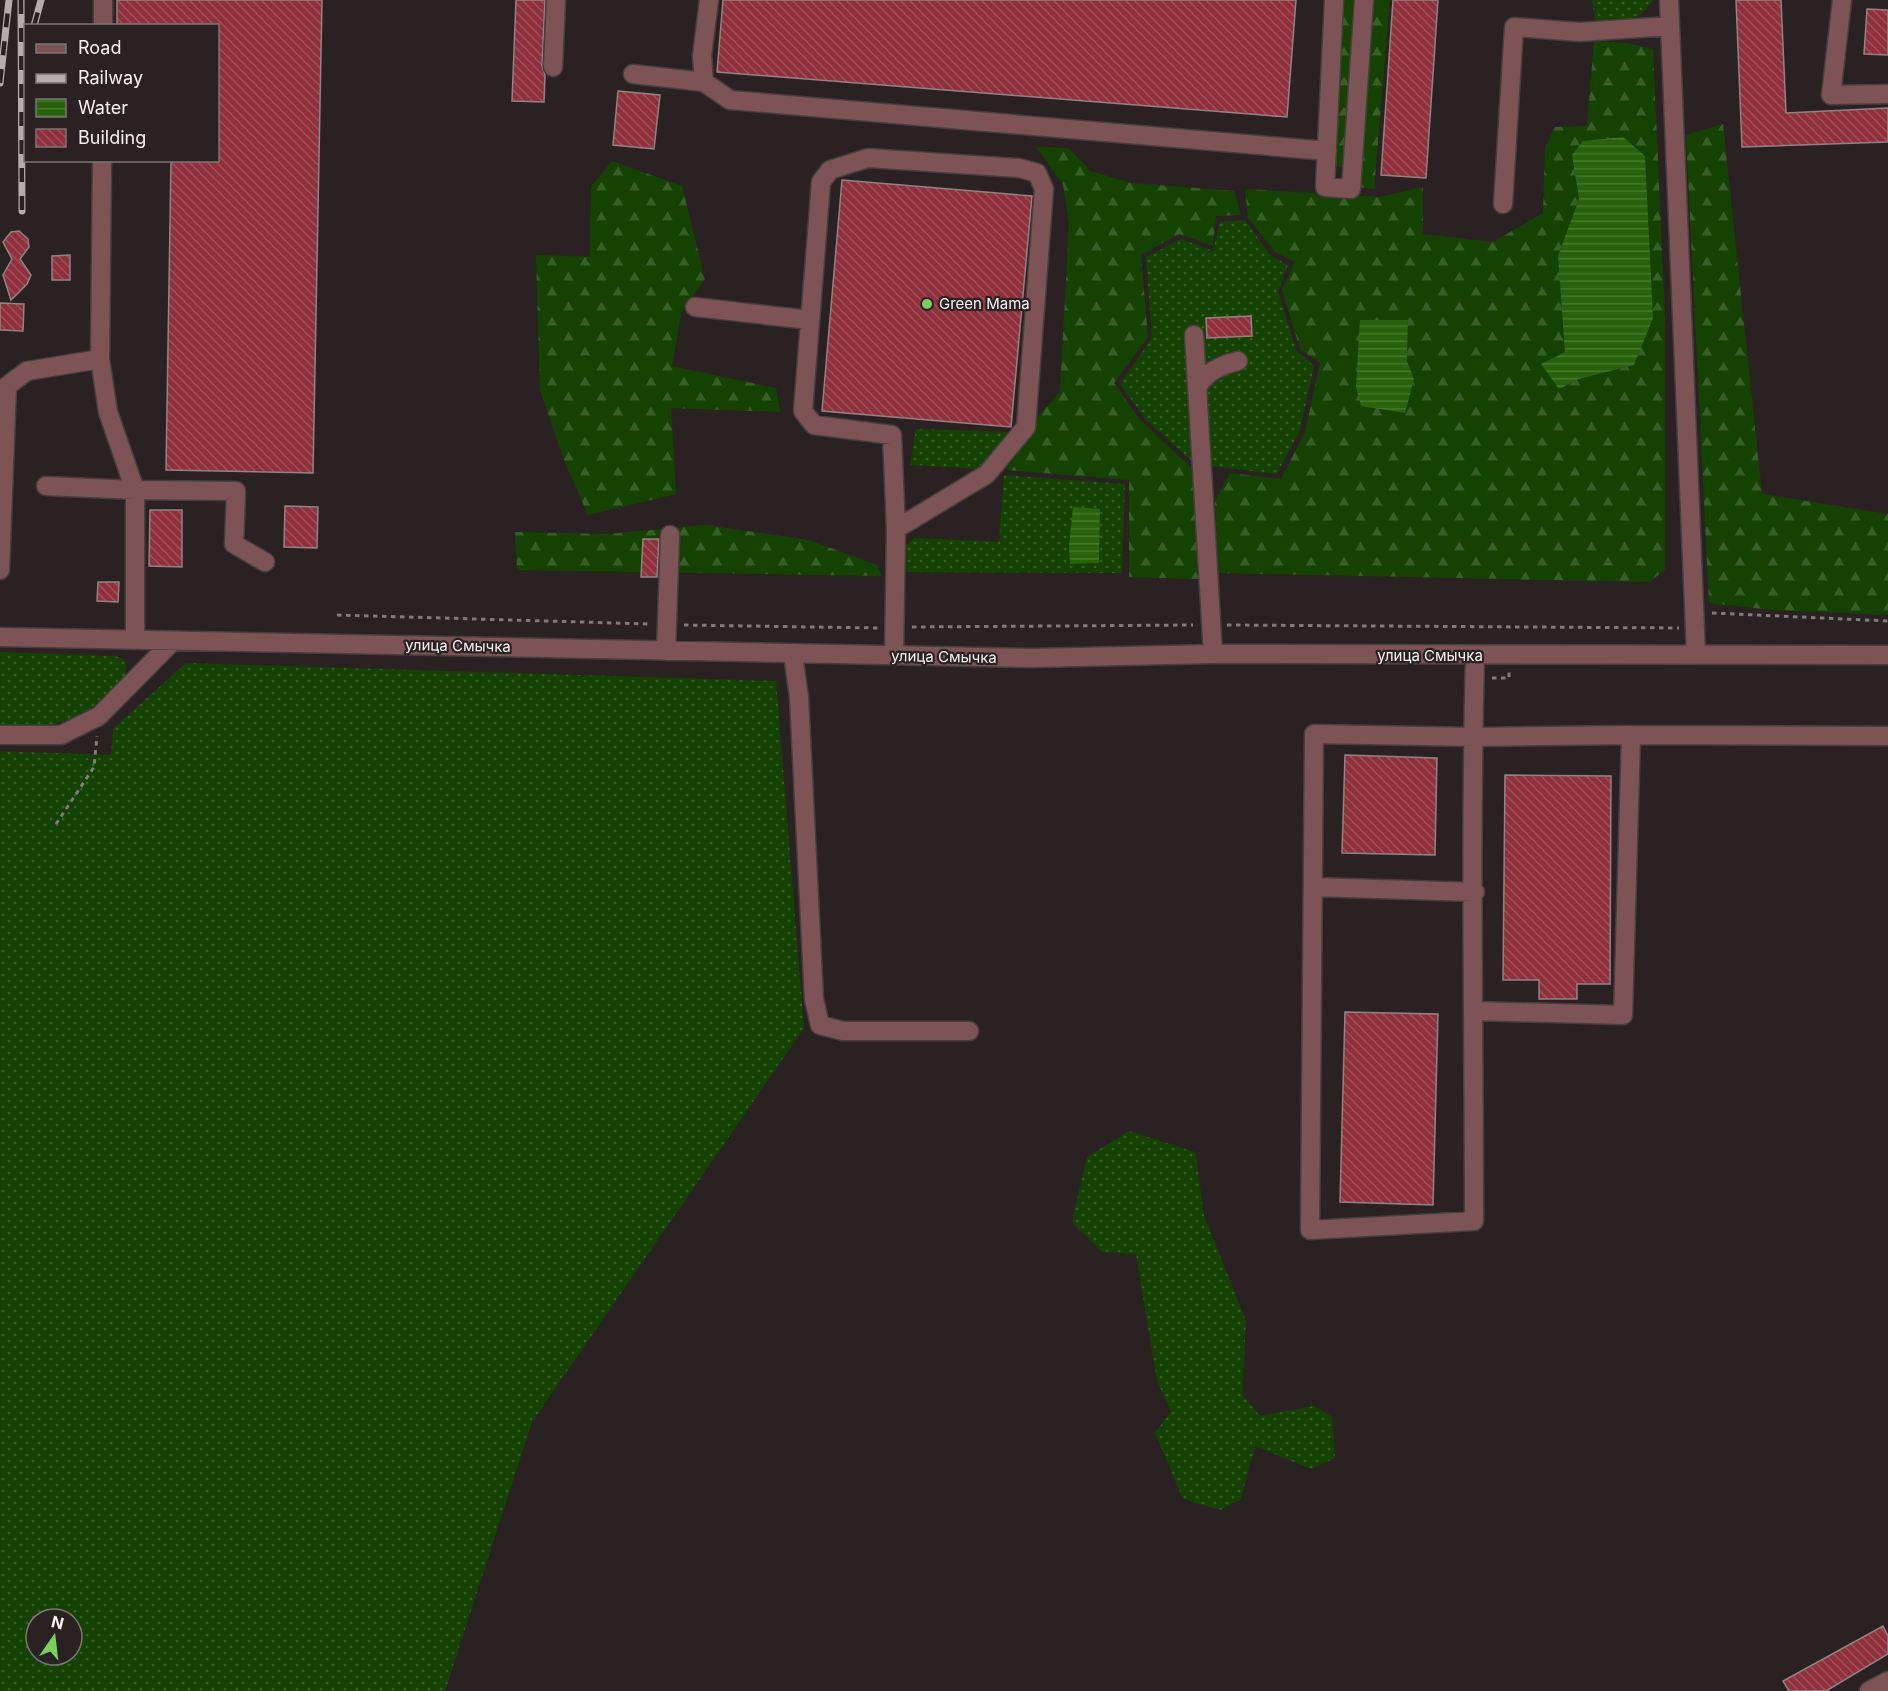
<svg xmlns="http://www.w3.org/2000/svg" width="1888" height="1691" font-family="Inter,sans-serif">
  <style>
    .grass { fill: url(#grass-dots); fill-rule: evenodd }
    .forest { fill: url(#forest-firs); fill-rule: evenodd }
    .water { fill: url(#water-rules) }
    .building { fill: url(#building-back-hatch); stroke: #8f8484; stroke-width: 1.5 }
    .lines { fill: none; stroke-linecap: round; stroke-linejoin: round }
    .minor-casing { stroke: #473f3f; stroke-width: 21 }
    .path { stroke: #817a7a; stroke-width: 3; stroke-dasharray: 4.5 4.5; stroke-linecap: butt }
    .minor { stroke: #7e5355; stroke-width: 18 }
    .rail-casing { stroke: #b4adad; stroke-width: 7 }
    .rail { stroke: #2a2222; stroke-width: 4.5; stroke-dasharray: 14; stroke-linecap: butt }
    .poi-dot { fill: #78d158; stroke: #2a2222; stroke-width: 2 }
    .labels { text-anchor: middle; stroke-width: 4.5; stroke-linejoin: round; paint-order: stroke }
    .poi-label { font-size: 15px; fill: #f8f2f2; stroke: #2a2222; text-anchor: start }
    .street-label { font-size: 15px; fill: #f8f2f2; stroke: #2a2222 }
  </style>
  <defs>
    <pattern id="grass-dots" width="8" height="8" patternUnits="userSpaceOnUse" patternTransform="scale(1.5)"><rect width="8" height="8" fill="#144200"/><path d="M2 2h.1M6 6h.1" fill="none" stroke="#375e26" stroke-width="1.8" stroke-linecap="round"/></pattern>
    <pattern id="forest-firs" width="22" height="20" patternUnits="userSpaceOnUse" patternTransform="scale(1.5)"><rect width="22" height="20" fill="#144200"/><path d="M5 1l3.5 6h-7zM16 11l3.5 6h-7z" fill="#375e26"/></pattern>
    <pattern id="water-rules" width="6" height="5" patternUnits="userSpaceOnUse" patternTransform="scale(1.5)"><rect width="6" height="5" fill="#28620a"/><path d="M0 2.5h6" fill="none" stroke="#48792e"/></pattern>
    <pattern id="building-back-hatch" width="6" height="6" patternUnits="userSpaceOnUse" patternTransform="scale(1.5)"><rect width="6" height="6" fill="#90303c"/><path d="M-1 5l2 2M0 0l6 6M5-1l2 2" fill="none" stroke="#a04e59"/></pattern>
  </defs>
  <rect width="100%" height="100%" fill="#2a2222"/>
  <path class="grass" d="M1592,0H1653C1639,23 1621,21 1596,24Z
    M1245,220L1270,255L1288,265L1278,291L1296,350L1314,366L1300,430L1277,474L1195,464L1145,419L1120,384L1152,338L1146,257L1181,239L1213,251L1220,222Z
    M916,429L1013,432L984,469L910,465Z
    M1004,475L1125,484L1122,573L907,572L904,548L914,538L999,542Z
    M0,652L115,656L123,659L127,666L125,676L84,715L44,727L5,728L0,724Z
    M186,663L776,681L804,1028L532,1422L445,1691H0V751L111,755L113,729ZM36,1619H72V1655H36Z
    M1129,1131L1195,1152L1204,1215L1246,1321L1242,1395L1260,1416L1314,1406L1332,1417L1335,1458L1311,1469L1255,1446L1241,1499L1220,1510L1183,1499L1155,1433L1171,1411L1157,1381L1136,1254L1102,1252L1072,1222L1087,1157Z"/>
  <path class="forest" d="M1339,0H1353L1345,168L1332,165Z
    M1369,0H1390L1374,189L1359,187Z
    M1594,41L1626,43L1653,49L1665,317V570L1649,582L1218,573L1215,501L1230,473L1281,479L1305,432L1320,363L1300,349L1282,290L1295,262L1275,252L1248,218L1245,189L1380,197L1423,187V234L1493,242L1543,213L1545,148L1555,127L1587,126ZM1572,155L1634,365L1579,379L1559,388L1541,364L1566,352L1558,256L1579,199ZM1360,320H1408L1407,361L1414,379Z
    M1723,124L1762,494L1888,514V615L1772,610L1709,603L1686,135Z
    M1036,147L1068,148L1091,171L1131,183L1234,191L1241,215L1216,216L1213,246L1179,234L1141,255L1148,337L1114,383L1140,420L1194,470L1198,579L1129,577V480L1006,470L1037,417L1060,392L1069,223L1063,184Z
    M612,161L682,186L705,279L681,313L672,366L776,388L780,412L671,408L676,494L588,515L565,463L540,390L536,255L590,257L591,187Z
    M706,525L809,540L877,565L882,576L517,570L515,532L607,534Z"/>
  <path class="water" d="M1623,137L1645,156L1653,318L1634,365L1579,379L1559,389L1541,364L1565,352L1558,256L1579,199L1572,155L1583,141Z
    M1360,320H1408L1407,361L1414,379L1405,413L1361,406L1356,386Z
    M1073,507L1100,509L1099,563L1070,564L1069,546Z"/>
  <path class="building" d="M117,0H322L313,473L166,470L171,160H218V26H117Z
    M516,0H545L542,66L545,75L544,102L512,101Z
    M723,0H1296L1287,117L717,72Z
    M1393,0H1438L1426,178L1381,175Z
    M1736,0H1781L1786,113L1888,108V142L1742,147Z
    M1867,9L1888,10V55L1864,54Z
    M618,91L660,95L654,149L613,145Z
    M842,180L1032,196L1011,427L822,411Z
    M19,231L28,239L29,247L20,259L31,275L27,284L11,300L3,275L12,259L3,242L11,232Z
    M70,255V280H52V256Z
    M0,303L24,304L23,331L0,330Z
    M1251,316L1252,336L1207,338L1206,318Z
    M285,506L318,507L317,548L284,547Z
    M150,510H182V567L149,566Z
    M643,539H659L657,577H641Z
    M98,582H119L118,602L97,601Z
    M1345,755L1437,758L1435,855L1342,853Z
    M1505,775L1611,776L1610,984H1577V999H1539V980H1503Z
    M1345,1012L1438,1014L1433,1205L1340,1202Z
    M1883,1626L1888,1636V1654L1826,1691H1789L1783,1681Z"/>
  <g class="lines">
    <defs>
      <path id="minor" d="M709,0L702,56L704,82L730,100L1327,151
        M1334,0L1325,187L1351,189L1364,0
        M1669,0L1696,654
        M1842,0L1831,95L1888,94
        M103,26V0
        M553,67L556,0
        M633,74L704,82
        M1503,204L1514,27L1580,32L1669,26
        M695,307L810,320
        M1194,335L1213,654
        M1197,387C1208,371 1219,366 1238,361
        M46,486L135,490L108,412L100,359L102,160
        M0,570L7,386L27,371L100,359
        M0,637L1033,658L1213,654L1888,655
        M135,640V490L236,491L234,544L265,562
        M666,651L670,535
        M793,655L799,697L814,999L820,1025L843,1031H969
        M894,656L896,529L987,474L1026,427L1044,189L1037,173L1019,168L868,158L830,170L821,182L803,411L814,425L892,435L896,529
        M0,735H61L99,716L173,641
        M1631,735L1888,736
        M1313,887L1475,892
        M1474,1011L1623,1015L1631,735L1475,737L1314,734L1310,1230L1474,1221C1474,1033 1470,845 1475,657
        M1869,1691L1888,1681"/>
    </defs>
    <use href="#minor" class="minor-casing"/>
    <path class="path" d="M1712,613L1888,621
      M337,615L650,624
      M684,625L878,628
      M1227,625L1679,628
      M912,627L1193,625
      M1492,678H1509V672
      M56,824L94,767L97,736"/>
    <use href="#minor" class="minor"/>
    <defs>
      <path id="rail" d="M21,0L22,211
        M34,26L41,0
        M0,83L9,0"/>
    </defs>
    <use href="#rail" class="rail-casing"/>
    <use href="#rail" class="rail"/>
  </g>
  <circle class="poi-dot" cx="927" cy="304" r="6"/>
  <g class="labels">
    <g class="poi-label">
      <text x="939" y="309">Green Mama</text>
    </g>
    <g class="street-label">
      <text transform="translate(458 646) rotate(1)" y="5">улица Смычка</text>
      <text x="1430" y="661">улица Смычка</text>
      <text transform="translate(944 657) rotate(1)" y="5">улица Смычка</text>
    </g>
  </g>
  <rect x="24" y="24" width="195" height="138" fill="#2a2222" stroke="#7c7575" stroke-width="1.5"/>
  <rect x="36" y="44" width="30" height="9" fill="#7e5355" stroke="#7c7575" stroke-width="1.5"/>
  <text x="78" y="54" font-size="18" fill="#f8f2f2">Road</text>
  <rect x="36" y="74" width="30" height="9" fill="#b4adad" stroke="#7c7575" stroke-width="1.5"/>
  <text x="78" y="84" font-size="18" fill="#f8f2f2">Railway</text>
  <rect x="36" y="99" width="30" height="18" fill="url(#water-rules)" stroke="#7c7575" stroke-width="1.5"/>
  <text x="78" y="114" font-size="18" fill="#f8f2f2">Water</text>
  <rect x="36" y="129" width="30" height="18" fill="url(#building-back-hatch)" stroke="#7c7575" stroke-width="1.5"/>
  <text x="78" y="144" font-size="18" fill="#f8f2f2">Building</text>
  <g transform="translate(54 1637) rotate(14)"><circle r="28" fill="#2a2222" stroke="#7c7575" stroke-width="1.5"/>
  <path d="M0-4.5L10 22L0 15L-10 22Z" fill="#78d158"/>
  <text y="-9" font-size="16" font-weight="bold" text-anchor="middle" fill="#f8f2f2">N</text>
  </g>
</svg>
